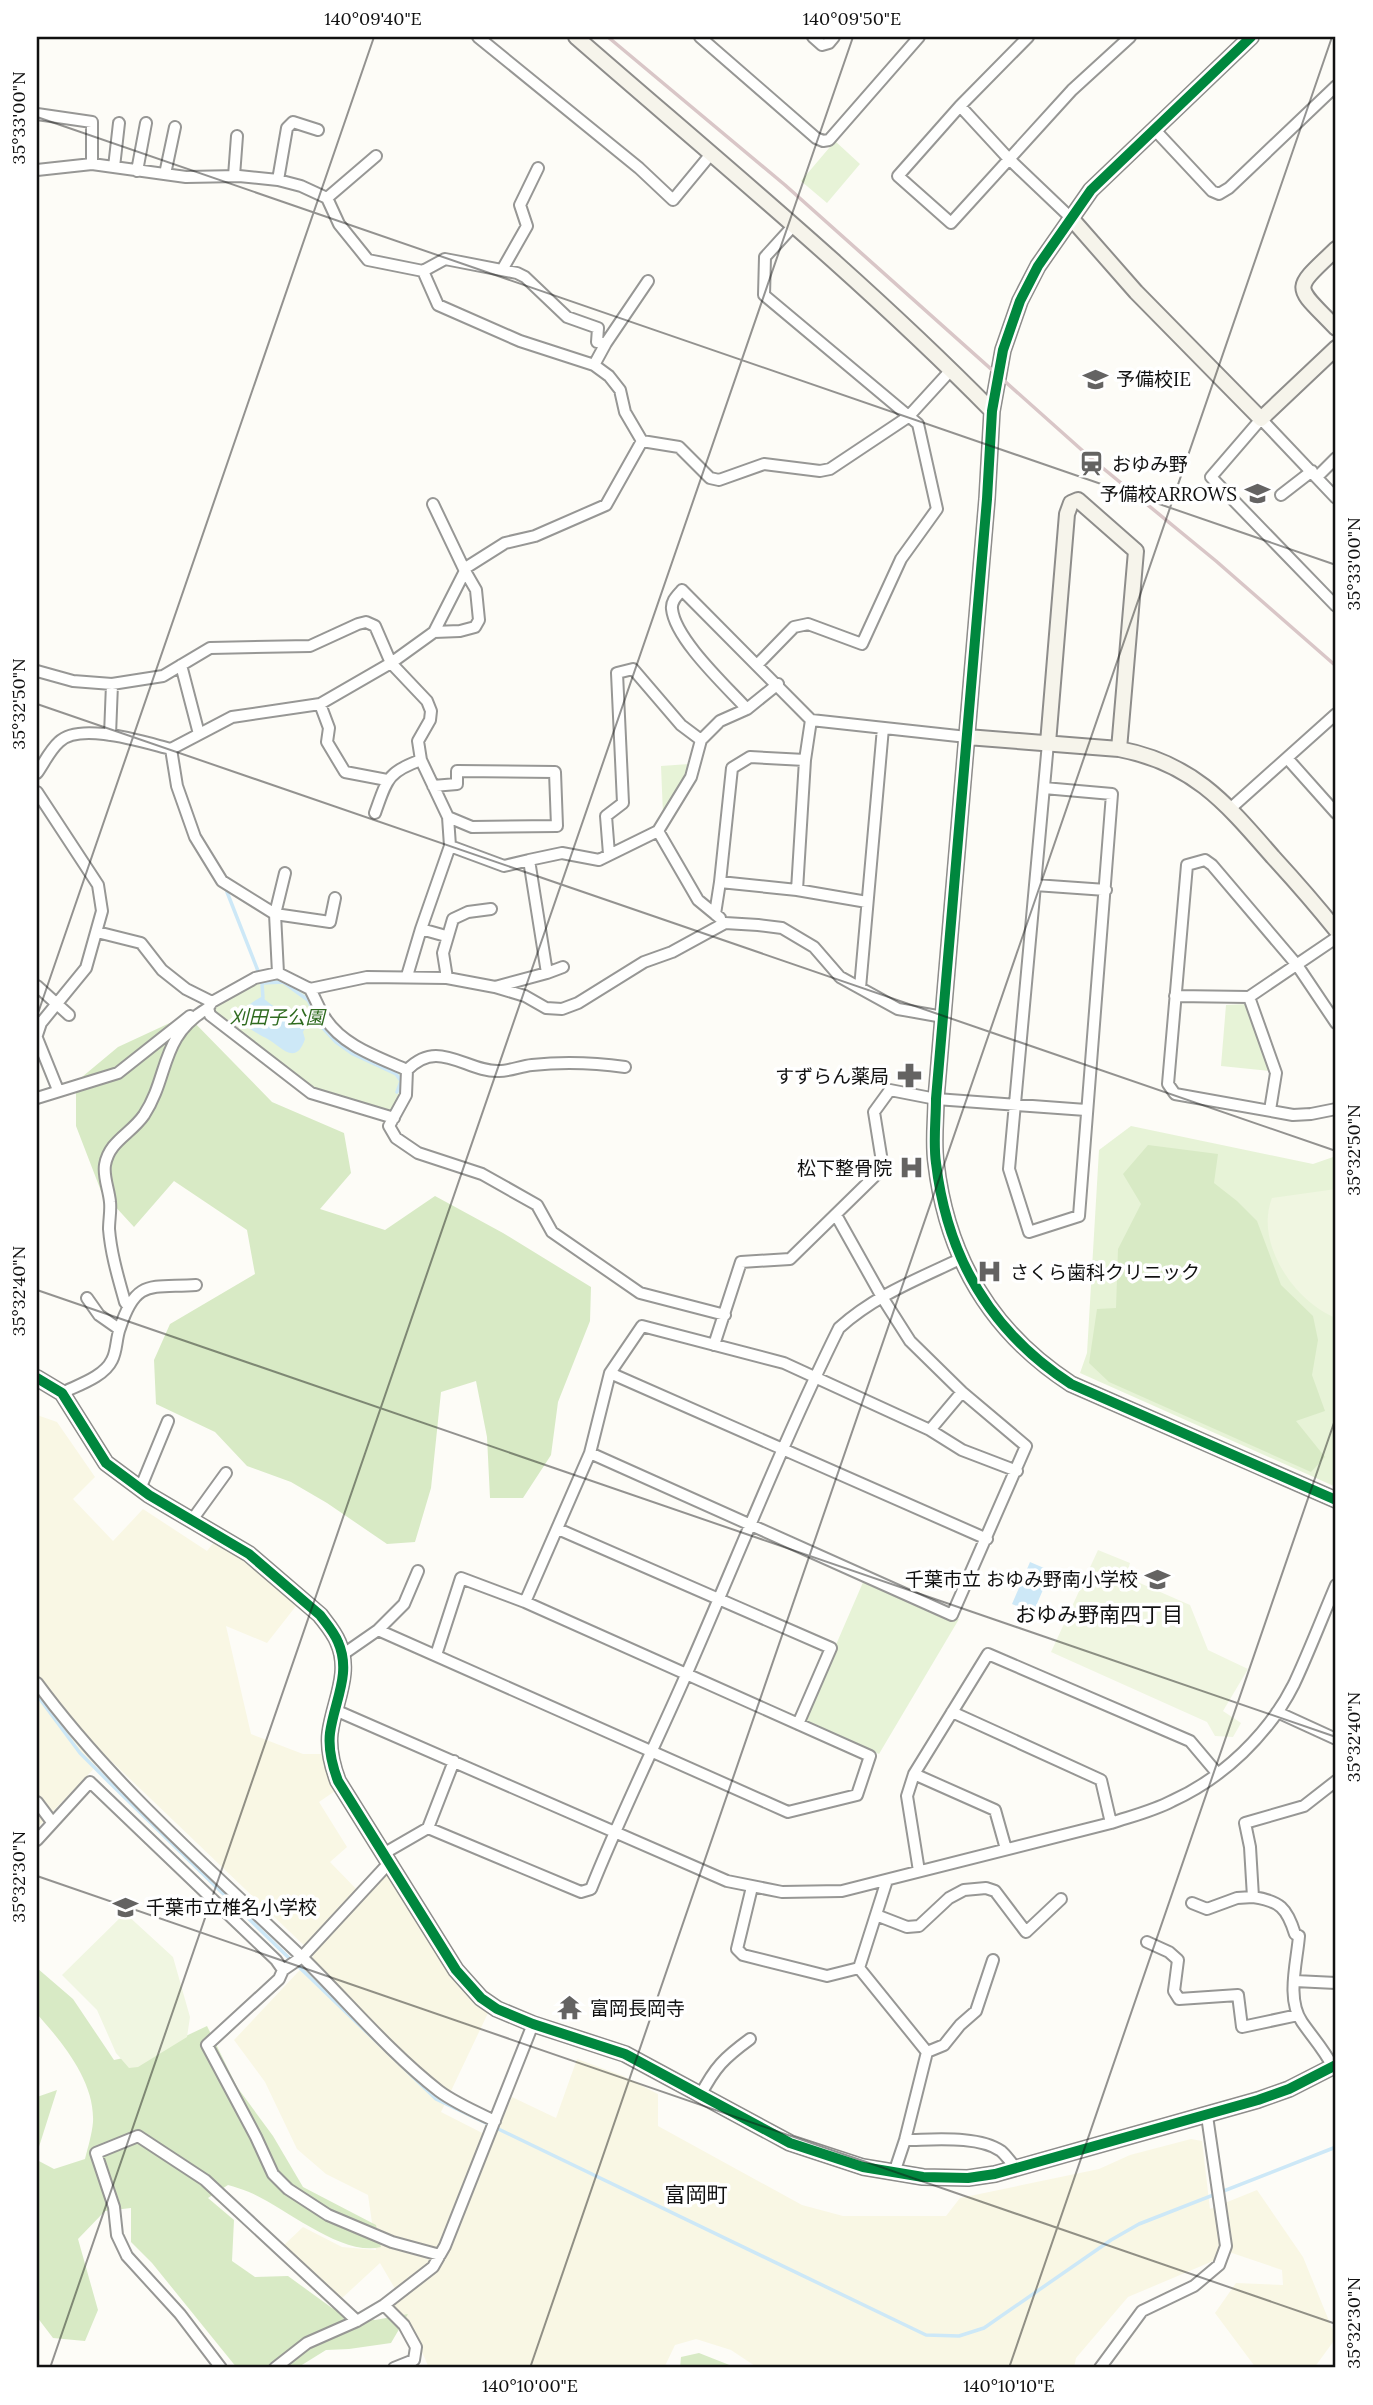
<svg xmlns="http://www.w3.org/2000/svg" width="1373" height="2405" font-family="Lora,'Noto Sans JP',serif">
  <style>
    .farmland { fill: #f9f7e4 }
    .green { fill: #e7f3d7 }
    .forest { fill: #d8eac5 }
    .pitch { fill: #f0f6e1 }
    .water { fill: #cde8f7 }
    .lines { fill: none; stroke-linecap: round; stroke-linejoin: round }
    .stream { stroke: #cde8f7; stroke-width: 3.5 }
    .street-casing { stroke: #979795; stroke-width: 14 }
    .secondary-casing { stroke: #8e8d8b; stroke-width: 18 }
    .street { stroke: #fffffe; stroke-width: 10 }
    .secondary { stroke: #f6f4eb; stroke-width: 14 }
    .rail { stroke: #d9c6c7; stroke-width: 3.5 }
    .cycleway-casing { stroke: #fff; stroke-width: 15 }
    .cycleway { stroke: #00873e; stroke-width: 10 }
    .ticks { fill: none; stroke: #111; stroke-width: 2; stroke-opacity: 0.45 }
    .labels { text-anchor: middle; stroke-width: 7; stroke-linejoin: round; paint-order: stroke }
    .poi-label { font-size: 19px; fill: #111; stroke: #fff; text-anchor: start }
    .park-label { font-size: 19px; font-style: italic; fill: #2f6b1f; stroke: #fff }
    .neighbourhood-label { font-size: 21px; fill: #111; stroke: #fff }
    .neatline { fill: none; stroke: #111; stroke-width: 2.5 }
    .ticks-label { font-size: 18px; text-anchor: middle; fill: #111 }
  </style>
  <rect width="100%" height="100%" fill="#fdfcf7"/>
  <path class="farmland" d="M37,1415L57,1422L95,1477L73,1499L113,1541L143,1509L207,1551L214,1542L242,1558L296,1606L267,1643L226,1626L251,1734L303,1754H323L335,1791L319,1802L347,1847L330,1862L364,1897L387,1873L460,1988L476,2006L488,2013L441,2112L494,2139L512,2097L556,2118L577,2059L623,2076L658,2094V2126L802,2205L843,2216H946L960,2198L1099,2169L1130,2155L1191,2139L1202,2141L1210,2209L1257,2190L1303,2257L1336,2338L1314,2368H1256L1215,2313L1236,2283L1283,2285L1282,2270L1232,2253L1128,2297L1076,2358L1074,2368H758L731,2350L696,2339L675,2345L664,2368H429L419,2345L390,2307L401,2299L380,2263L340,2300L283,2246L303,2227L342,2247L376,2250L368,2195L326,2174L297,2149L265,2082L234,2040L314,1955L106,1756L37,1828Z"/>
  <path class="green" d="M835,141L860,164L827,203L801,181Z
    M689,764L685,776L663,815L661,766Z
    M283,978L311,998L324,1023L403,1074V1086L391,1114L312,1090L213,1013L215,1006L262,979Z
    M1246,1004L1270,1071L1221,1066L1226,1005Z
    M1131,1126L1313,1164L1336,1156V1487L1080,1373L1087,1353L1099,1150Z
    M864,1580L959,1619L879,1754L803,1721Z"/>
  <path class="forest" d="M187,1015L272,1102L344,1133L351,1173L320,1209L385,1230L435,1196L503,1233L591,1287L590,1321L558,1402L551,1455L523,1498H490L487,1437L476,1381L441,1392L431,1488L415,1542L387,1544L327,1503L291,1482L247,1466L215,1432L156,1404L154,1360L170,1324L255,1274L247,1230L174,1181L134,1227L101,1191L76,1126V1082L118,1047Z
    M1148,1145L1218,1154L1214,1183L1237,1201L1257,1221L1281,1285L1313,1316L1318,1340L1312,1375L1325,1411L1296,1421L1325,1457L1311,1472L1109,1382L1089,1363L1097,1309L1116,1308L1118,1249L1141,1204L1123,1174Z
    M37,1968L73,1999L114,2060L152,2052L207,2026L237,2087L273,2136L303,2187L376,2225L381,2247C341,2257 285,2207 249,2192C242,2189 235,2187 228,2185L208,2198L234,2220L232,2261L255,2277L288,2276L332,2308L375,2320L408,2314L391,2343L349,2349L326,2350L297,2368H237L152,2263L131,2242V2208L105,2211L78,2239L98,2310L85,2341L53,2338L37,2317V2160L54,2169L85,2159C88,2147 92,2134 93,2122C95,2081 62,2042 37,2014Z
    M57,2090L37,2153V2097Z
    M699,2353L737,2368H680L681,2357Z"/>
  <path class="pitch" d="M1336,1189V1318C1295,1302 1254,1243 1272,1198Z
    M1098,1550L1130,1563L1126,1577L1190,1605L1208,1650L1248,1669L1223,1711L1241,1723L1233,1737L1215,1736L1207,1722L1051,1652Z
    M125,1913L173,1957L190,2017L187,2037L138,2067L129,2068L116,2053L97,2010L62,1975Z"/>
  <path class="water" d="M261,997C267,1000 269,1004 275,1007C288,1015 302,1005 307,1024L303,1032L305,1039C295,1068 280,1045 266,1038C241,1025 227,1016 261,997Z
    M1030,1562L1051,1571L1033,1613L1012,1604Z"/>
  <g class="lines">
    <path class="stream" d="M227,892L260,976
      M262,983L283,982L308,1000L321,1026L336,1042L353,1054L396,1074L401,1081L397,1092
      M262,983L263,998
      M302,1014L316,1015
      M37,1695L80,1753L109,1782L291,1960
      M297,1965L436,2099L926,2335L959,2336L984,2328L1111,2240L1139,2224L1336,2147"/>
    <defs>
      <path id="street" d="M478,37L639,168L673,200L711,154
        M700,37L816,138L823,141L829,140L919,37
        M813,37L822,45L829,43L834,37
        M1028,37L960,106L898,176L951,223L1072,90L1130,37
        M960,106L1008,158L1071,218
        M37,114L92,122V164L37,170
        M1154,129L1212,191L1219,194L1229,188L1336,86
        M92,164L186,177L239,176L278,180L301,186L327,198L339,224L368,260L423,271L438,305L520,341L594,365L609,376L620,390L625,412L642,441
        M114,167L119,123
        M137,171L146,123
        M165,174L175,127
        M234,176L237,136
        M278,180L287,128L293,122L318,130
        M327,198L376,156
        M502,270L527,226L520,205L538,168
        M423,271L445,259L517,273L525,277L567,317L598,328L597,342L606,343
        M594,365L606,343L648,281
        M1317,477L1336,458
        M1281,495L1312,471
        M1336,498L1261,419L1211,477L1336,606
        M433,504L465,571L476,590L479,620L475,627L460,631L434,632
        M758,664L794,627L808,624L862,644L901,559L937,509L918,424L764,295L765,257L794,225
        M181,665L199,734
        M37,671L73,681L112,684L163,676L210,648L310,646L358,624L366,622L375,626L391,663L427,701L431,711L430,720L418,741L421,760L448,817L450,846L421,929L407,976
        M320,704L329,728L327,742L345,772L387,780
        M747,709C726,686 675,639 672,609C671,601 677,596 682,590L811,720
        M110,735L112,684
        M171,749L177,786L195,837L222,881L275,914L330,922L335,898
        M1287,758L1336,813
        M37,773C44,763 50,750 59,742C80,721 146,743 171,749L232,717L320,704L391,663L434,632L467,567L505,543L535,536L606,505L642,441L679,447L710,478L719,480L764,464L820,471L830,469L908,417L951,370
        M433,786L457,784V771L555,772L557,826L472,827L448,817
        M1044,788L1112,794L1079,1216L1029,1232L1009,1169L1048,743
        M37,792L98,885L102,911L86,968L41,1023L37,1035
        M1231,808L1336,714
        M375,813C387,780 387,772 421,760
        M450,846L504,866L529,860L547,973
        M609,854L606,816L623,803L617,673L633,669L681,725L701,740
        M529,860L562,853L599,860L658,831
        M720,882L732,768L750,757L805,760
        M1035,885L1106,890
        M867,902L797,890L805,760L811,720L967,737
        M715,914L698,900L658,831L691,777L701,740L720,721L747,709L778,684
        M720,918L715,914L720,882L797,890
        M421,929L446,936
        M97,932L141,943L162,970L186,989L212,1002
        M278,973L275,914L285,873
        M447,978L443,953L453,919L468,912L491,909
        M37,986L69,1015
        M495,987L547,973L563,967
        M860,988L883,728
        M310,989C315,998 319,1009 325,1018C343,1046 378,1057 407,1070L406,1095L389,1126L396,1138L418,1153L482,1174L537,1205L552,1232L640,1293L725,1315
        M1175,996L1249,997
        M1336,1023L1297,965L1212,865L1205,860L1187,865L1168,1084L1175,1094L1293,1115L1311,1114L1336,1109
        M37,1038L58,1090
        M407,1070C415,1062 424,1056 436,1056C457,1056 477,1072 499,1071C510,1071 521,1066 532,1065C561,1062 596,1063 625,1067
        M37,1098L118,1073L190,1016
        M1270,1110L1276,1073L1249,997L1336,938
        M394,1118L311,1093L210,1015L208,1008L212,1002L255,978L278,973L310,989L367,977L447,978L495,987L525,996L546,1008L562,1009L578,1003L644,962L672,952L725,923L758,925L782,928L814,947L840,977L898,1009L943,1017
        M87,1298L99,1315L119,1329
        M128,1306L125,1302C118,1277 111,1254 109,1229C109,1220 111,1211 110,1202C109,1190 103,1176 105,1165C109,1141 131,1134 144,1115C170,1075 159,1037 208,1008
        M714,1345L741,1262L790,1259L883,1168L874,1112L890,1090L936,1099L1086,1110
        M610,1373L987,1539
        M62,1393C78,1385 104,1377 112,1360C117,1351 116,1338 120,1328C136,1278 151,1288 196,1285
        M930,1430L962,1392
        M590,1453L952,1615L1026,1446L962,1392L910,1341L882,1297L836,1215
        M140,1489L168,1421
        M192,1520L226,1473
        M558,1529L831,1648L798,1724
        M525,1602L590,1453L610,1373L642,1326L784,1363L930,1430L962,1450L1017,1471
        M378,1630L404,1604L418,1571
        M342,1655L378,1630L788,1812L857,1795L870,1756L525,1602L461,1578L436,1655
        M37,1683C112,1785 211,1870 302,1957C347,2001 389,2052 439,2091C455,2103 476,2112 495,2121
        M335,1710L727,1881L782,1892L842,1891L1111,1823C1132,1816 1153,1811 1172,1801C1223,1778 1269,1734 1294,1684C1309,1652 1322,1618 1336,1585
        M952,1712L1101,1780L1111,1823
        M1277,1712L1336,1739
        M914,1774L995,1810L1006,1849
        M37,1802L52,1822
        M428,1828L581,1892L591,1889C620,1816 655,1746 686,1675C737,1559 783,1441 839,1328C874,1296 918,1279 960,1259
        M37,1840L90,1782L276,1960L283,1970L279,1979L207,2045L256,2137L273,2174L288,2189L328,2215L392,2242L440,2255
        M383,1854L428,1828L454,1761
        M919,1871L907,1796L914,1774L988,1654L1190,1741L1217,1773
        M752,1887L737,1949L743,1955L827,1976L859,1968L887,1880
        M1253,1897C1280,1901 1287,1908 1295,1934L1299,1936C1297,1962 1286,1999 1302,2022C1313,2038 1323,2048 1333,2067
        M1192,1903L1207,1909L1237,1898L1253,1897L1250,1847L1245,1823L1304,1806L1336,1781
        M876,1915L907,1927L919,1926L949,1898L964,1890L986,1888L995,1891L1026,1932L1061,1899
        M1147,1942L1169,1952L1178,1960L1174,1991L1179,1999L1238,1995L1242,2027L1298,2015
        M859,1968L927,2052
        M283,1970L302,1957L389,1863
        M1295,1981L1336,1983
        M927,2052L944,2045L960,2025L976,2011L993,1960
        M700,2096C715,2067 724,2058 750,2039
        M905,2140C932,2140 978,2135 1001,2151C1006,2155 1011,2163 1016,2168
        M894,2173L905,2140L927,2052
        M384,2305L404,2325L416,2347L414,2360L394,2368
        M221,2368L180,2314L127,2256L117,2235L114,2207L96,2153L138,2136L205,2180L357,2321
        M275,2368L307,2343L357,2321L384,2305L433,2267L445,2246L533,2024
        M1100,2368L1142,2311L1194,2286L1219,2265L1226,2246L1207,2116"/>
      <path id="secondary" d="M576,37C716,159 861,278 992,411
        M1251,37L1091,190L1038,266L1020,301L1003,350L992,411L987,499L936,1099C936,1120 933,1142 936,1163C947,1257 991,1332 1071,1384L1336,1500
        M1071,218L1136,292L1261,419L1336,348
        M1336,249C1291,292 1294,284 1336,328
        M967,737L1119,749C1193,763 1226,803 1273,857C1295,881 1316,905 1336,930
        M1048,743L1067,514L1071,503L1078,500L1136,551L1119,749
        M37,1378L62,1393L106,1463L149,1495L249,1554L320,1615C326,1623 334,1632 338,1642C352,1673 334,1702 330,1733C328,1750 332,1765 338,1781L456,1970L481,1998L497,2009L533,2024L625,2054L790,2143L863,2167L923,2177L968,2178L995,2174L1258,2100L1289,2089L1336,2065"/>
    </defs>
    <use href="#street" class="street-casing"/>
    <use href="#secondary" class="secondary-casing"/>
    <use href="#street" class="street"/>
    <use href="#secondary" class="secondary"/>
    <path class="rail" d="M608,37L785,185L1093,460L1216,561L1336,666"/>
    <defs>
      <path id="cycleway" d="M1251,37L1091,190L1038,266L1020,301L1003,350L992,411L987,499L936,1099C936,1120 933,1142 936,1163C947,1257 991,1332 1071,1384L1336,1500
        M37,1378L62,1393L106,1463L149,1495L249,1554L320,1615C326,1623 334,1632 338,1642C352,1673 334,1702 330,1733C328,1750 332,1765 338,1781L456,1970L481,1998L497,2009L533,2024L625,2054L790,2143L863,2167L923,2177L968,2178L995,2174L1258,2100L1289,2089L1336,2065"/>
    </defs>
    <use href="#cycleway" class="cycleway-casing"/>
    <use href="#cycleway" class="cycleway"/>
  </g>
  <path class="ticks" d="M37,117L1336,565M37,704L1336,1151M37,1016L374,37M37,1290L1336,1737M37,1876L1336,2324M50,2368L853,37M530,2368L1332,37M1009,2368L1336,1417"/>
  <defs>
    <symbol id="school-bare" viewBox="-9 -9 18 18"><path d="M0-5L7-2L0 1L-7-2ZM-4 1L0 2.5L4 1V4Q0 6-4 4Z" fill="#646362" stroke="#fff" stroke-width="2.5" paint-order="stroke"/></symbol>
    <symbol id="station-bare" viewBox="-9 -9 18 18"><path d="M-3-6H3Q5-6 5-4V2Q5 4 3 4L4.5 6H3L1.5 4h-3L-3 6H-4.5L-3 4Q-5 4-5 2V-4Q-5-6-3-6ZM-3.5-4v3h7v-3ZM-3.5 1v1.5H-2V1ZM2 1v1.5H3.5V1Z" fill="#646362" stroke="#fff" stroke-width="2.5" paint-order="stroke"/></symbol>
    <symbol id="pharmacy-bare" viewBox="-9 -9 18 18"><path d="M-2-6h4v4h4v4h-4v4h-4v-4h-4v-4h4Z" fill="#646362" stroke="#fff" stroke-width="2.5" paint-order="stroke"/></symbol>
    <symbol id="hospital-bare" viewBox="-9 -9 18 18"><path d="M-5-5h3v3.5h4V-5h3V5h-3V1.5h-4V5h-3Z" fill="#646362" stroke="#fff" stroke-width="2.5" paint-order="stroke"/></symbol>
    <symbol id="temple-bare" viewBox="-9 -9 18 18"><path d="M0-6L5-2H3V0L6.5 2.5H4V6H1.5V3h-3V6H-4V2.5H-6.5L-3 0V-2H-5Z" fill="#646362" stroke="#fff" stroke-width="2.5" paint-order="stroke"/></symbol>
  </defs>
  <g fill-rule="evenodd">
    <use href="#school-bare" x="1078" y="362" width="35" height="35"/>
    <use href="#station-bare" x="1074" y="446" width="35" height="35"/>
    <use href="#school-bare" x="1240" y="476" width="35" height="35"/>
    <use href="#pharmacy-bare" x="892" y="1058" width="35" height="35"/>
    <use href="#hospital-bare" x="894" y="1150" width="35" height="35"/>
    <use href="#hospital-bare" x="972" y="1254" width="35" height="35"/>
    <use href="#school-bare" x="1140" y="1562" width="35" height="35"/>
    <use href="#school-bare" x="108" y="1890" width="35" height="35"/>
    <use href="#temple-bare" x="552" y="1990" width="35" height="35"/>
  </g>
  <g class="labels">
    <g class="poi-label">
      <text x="1116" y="386">予備校IE</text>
      <text x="1112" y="471">おゆみ野</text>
      <text x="1237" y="501" text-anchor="end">予備校ARROWS</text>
      <text x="889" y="1083" text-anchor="end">すずらん薬局</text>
      <text x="892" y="1175" text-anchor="end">松下整骨院</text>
      <text x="1010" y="1279">さくら歯科クリニック</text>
      <text x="1138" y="1586" text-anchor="end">千葉市立 おゆみ野南小学校</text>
      <text x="146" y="1914">千葉市立椎名小学校</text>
      <text x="590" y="2015">富岡長岡寺</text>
    </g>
    <g class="park-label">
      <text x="277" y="1024">刈田子公園</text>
    </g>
    <g class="neighbourhood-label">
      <text x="1099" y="1622">おゆみ野南四丁目</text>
      <text x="696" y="2202">富岡町</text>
    </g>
  </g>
  <rect width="1373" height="2405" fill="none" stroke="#ffffff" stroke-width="77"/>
  <rect x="38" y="38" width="1296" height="2328" class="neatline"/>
  <g class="ticks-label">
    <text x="373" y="25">140°09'40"E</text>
    <text x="852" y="25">140°09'50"E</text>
    <text transform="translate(19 118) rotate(-90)" y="6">35°33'00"N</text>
    <text transform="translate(1354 564) rotate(-90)" y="6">35°33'00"N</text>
    <text transform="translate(19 704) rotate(-90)" y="6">35°32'50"N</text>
    <text transform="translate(1354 1150) rotate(-90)" y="6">35°32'50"N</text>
    <text transform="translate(19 1291) rotate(-90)" y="6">35°32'40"N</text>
    <text transform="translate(1354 1737) rotate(-90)" y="6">35°32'40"N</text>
    <text transform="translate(19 1877) rotate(-90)" y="6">35°32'30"N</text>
    <text transform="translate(1354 2323) rotate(-90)" y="6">35°32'30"N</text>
    <text x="530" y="2392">140°10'00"E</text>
    <text x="1009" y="2392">140°10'10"E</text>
  </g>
</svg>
